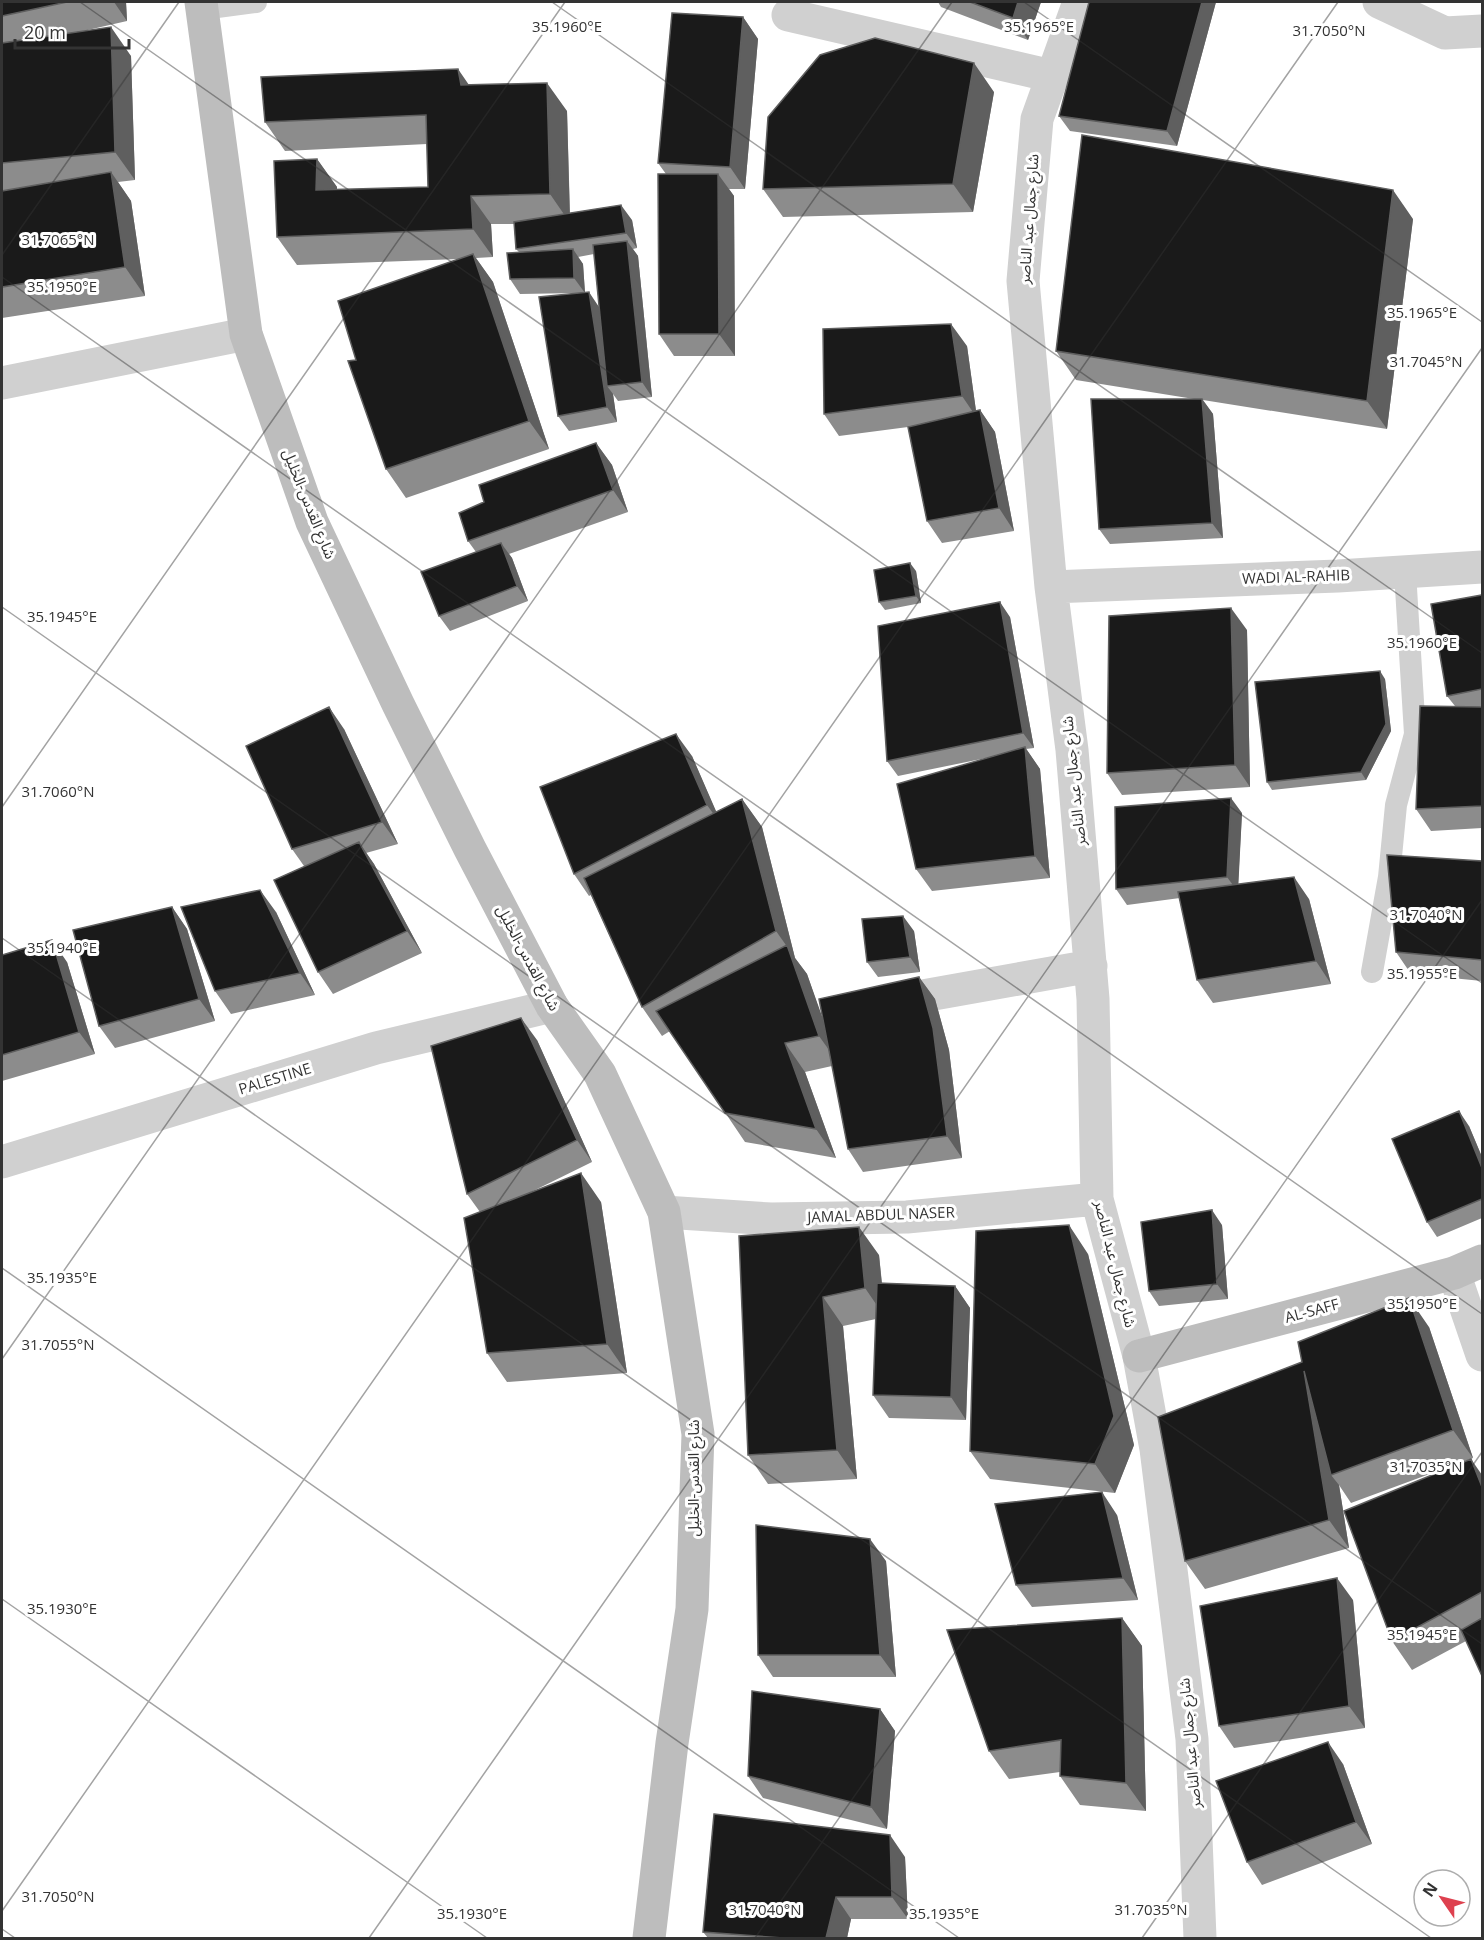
<svg xmlns="http://www.w3.org/2000/svg" width="1484" height="1940" font-family="'Open Sans','Noto Sans Arabic',sans-serif">
  <style>
    .lines { fill: none; stroke-linecap: round; stroke-linejoin: round }
    .lane { stroke: #d0d0d0; stroke-width: 22 }
    .street { stroke: #d0d0d0; stroke-width: 33 }
    .secondary { stroke: #bdbdbd; stroke-width: 33 }
    .wall { fill: #8c8c8c; fill-rule: evenodd }
    .shaded-wall { fill: #5f5f5f }
    .building { fill: #1a1a1a; stroke: #5f5f5f; stroke-width: 1.5 }
    .ticks { fill: none; stroke: #333; stroke-width: 1.5; stroke-opacity: 0.45 }
    .labels { text-anchor: middle; stroke-width: 6; stroke-linejoin: round; paint-order: stroke }
    .street-label { font-size: 15px; fill: #333; stroke: #fff }
    .ticks-label { font-size: 15px; text-anchor: middle; fill: #333; stroke: #fff; stroke-width: 6; stroke-linejoin: round; paint-order: stroke }
  </style>
  <rect width="100%" height="100%" fill="#fff"/>
  <g class="lines">
    <path class="lane" d="M202,9L256,2
      M1372,972L1389,877L1396,805L1415,734L1405,572"/>
    <path class="street" d="M1379,2L1445,33L1482,31
      M788,15L1052,76
      M2,383L246,334
      M1051,587L1023,281L1037,119L1079,2
      M889,1002L1091,966
      M2,1162L376,1048L552,1006
      M664,1212L771,1219L907,1217L1097,1199
      M1454,1273L1482,1355
      M1200,1938L1192,1739L1156,1449L1139,1356L1097,1199L1093,999L1072,750L1051,587L1338,576L1482,567"/>
    <path class="secondary" d="M201,2L246,334L312,522L398,704L470,849L552,1006L600,1074L664,1212L698,1434L692,1609L672,1743L649,1938
      M1139,1356L1454,1273L1482,1261"/>
  </g>
  <path class="wall" d="M2,2H126L127,21L79,32L131,56L135,180L118,182L131,201L145,296L2,318Z
    M938,2H1041L1028,40L941,7Z
    M1089,2H1216L1177,146L1070,131L1059,116Z
    M743,17L758,39L745,189H729L734,196L735,356H674L659,334L666,174L658,163Z
    M469,85L567,111L570,213L632,220L637,248L633,249L638,256L652,397L618,401L613,394L617,422L569,431L558,416L578,293L520,294L510,279L519,252L516,249L514,224H491L493,257L476,258L493,282L549,449L406,498L386,469L356,360L459,259L297,265L277,237L317,159L337,187V190L428,187L427,144L285,151L265,122ZM594,254L599,307L585,293L583,264L578,257Z
    M994,92L973,212L783,217L763,189Z
    M1413,219L1387,429L1203,400L1213,414L1223,538L1110,544L1099,529L1194,399L1076,380L1056,351Z
    M967,346L976,411L980,410L995,432L1014,531L942,543L927,521L908,427L839,436L824,414Z
    M596,443L612,465L628,512L509,554L512,558L528,601L450,631L439,616L476,552L468,541L484,502Z
    M916,571L921,603L885,610L879,602Z
    M1482,595V706L1480,707H1482V828L1431,831L1416,809L1455,706L1447,696Z
    M1010,617L1034,748L1026,749L1040,769L1050,878L932,891L916,869L996,756L898,776L887,761Z
    M1247,630L1250,787L1122,795L1107,773Z
    M1385,679L1391,731L1366,780L1272,790L1267,782Z
    M344,729L398,844L366,853L374,864L422,953L333,994L318,972L304,866L292,849Z
    M692,756L716,812L742,799L762,827L795,958L807,974L823,1021L919,977L935,999L949,1050L962,1158L863,1172L848,1149L832,1066L805,1072L836,1158L745,1142L670,1031L662,1036L642,1007L591,895L589,896L574,874Z
    M1242,813L1238,884L1309,899L1331,984L1213,1003L1197,980L1180,898L1127,905L1116,889Z
    M1482,861V981L1411,974L1396,952Z
    M172,907L187,929L215,1021L115,1048L99,1026Z
    M276,912L315,995L231,1014L215,991Z
    M914,931L920,972L878,977L867,962Z
    M2,955L67,962L95,1054L2,1081Z
    M537,1040L592,1162L527,1194L601,1202L627,1373L507,1382L487,1353L480,1212L467,1194Z
    M1469,1126L1482,1157V1218L1437,1237L1427,1222Z
    M1222,1225L1228,1299L1159,1306L1149,1291Z
    M739,1236L879,1255L882,1283L955,1286L970,1308L966,1420L889,1418L873,1395L876,1319L843,1326L857,1479L768,1484L748,1455Z
    M1088,1254L1134,1445L1115,1493L990,1479L970,1451Z
    M1429,1327L1473,1458L1351,1503L1339,1485L1349,1548L1205,1589L1185,1561Z
    M1482,1475V1676L1466,1641L1412,1670L1392,1641Z
    M1117,1515L1138,1600L1032,1607L1016,1585Z
    M886,1561L896,1677H773L758,1655Z
    M1353,1600L1365,1728L1234,1748L1219,1726Z
    M1122,1618L1142,1646L1146,1811L1080,1805L1060,1776V1772L1009,1779L989,1751Z
    M880,1709L895,1731L887,1829L763,1798L748,1776Z
    M1343,1764L1372,1844L1262,1885L1247,1862Z
    M905,1857L908,1919H851L847,1938H708L703,1932Z"/>
  <path class="shaded-wall" d="M114,2H126L127,21Z
    M1018,2H1041L1028,40L1013,18Z
    M1202,2H1216L1177,146L1167,131Z
    M743,17L758,39L745,189L730,167Z
    M111,27L131,56L135,180L115,152Z
    M974,63L994,92L973,212L953,184Z
    M458,69L478,98L461,85Z
    M547,83L567,111L570,223L550,194Z
    M317,159L337,187L336,219L316,190Z
    M111,172L131,201L145,296L125,267Z
    M718,174L734,196L735,356L719,334Z
    M1393,190L1413,219L1387,429L1367,401Z
    M471,196L491,224L493,257L473,229Z
    M621,205L632,220L637,248L626,233Z
    M627,241L638,256L652,397L642,382Z
    M573,249L583,264L585,293L574,278Z
    M473,254L493,282L549,449L529,421Z
    M589,292L599,307L607,386L613,394L617,422L607,407Z
    M951,324L967,346L977,418L962,396Z
    M1202,399L1213,414L1223,538L1212,523Z
    M980,410L995,432L1014,531L999,508Z
    M596,443L612,465L628,512L613,490Z
    M501,543L512,558L528,601L517,586Z
    M910,563L916,571L921,603L916,596Z
    M1000,602L1010,617L1034,748L1023,733Z
    M1231,608L1247,630L1250,787L1235,765Z
    M1380,671L1385,679L1391,731L1366,780L1361,772Z
    M329,707L344,729L398,844L382,822Z
    M676,734L692,756L723,827L707,805Z
    M1025,747L1040,769L1050,878L1035,856Z
    M1231,798L1242,813L1238,892L1227,877Z
    M742,799L762,827L795,958L807,974L839,1064L819,1036L788,948L776,931Z
    M359,842L374,864L422,953L407,931Z
    M1294,877L1309,899L1331,984L1316,961Z
    M260,890L276,912L315,995L300,973Z
    M172,907L187,929L215,1021L199,999Z
    M903,916L914,931L920,972L910,957Z
    M52,940L67,962L95,1054L79,1032Z
    M919,977L935,999L949,1050L962,1158L947,1136Z
    M521,1018L537,1040L592,1162L577,1140Z
    M785,1043L805,1072L836,1158L816,1129Z
    M1459,1111L1469,1126L1482,1157V1168Z
    M581,1173L601,1202L627,1373L607,1344Z
    M1212,1210L1222,1225L1228,1299L1217,1284Z
    M1069,1225L1088,1254L1134,1445L1115,1493L1095,1464Z
    M859,1227L879,1255L885,1317L865,1288Z
    M955,1286L970,1308L966,1420L951,1397Z
    M823,1297L843,1326L857,1479L837,1450Z
    M1409,1298L1429,1327L1473,1458L1453,1430Z
    M1304,1371L1331,1475L1339,1485L1349,1548L1329,1520Z
    M1471,1459L1482,1475V1487Z
    M1102,1492L1117,1515L1138,1600L1123,1578Z
    M870,1539L886,1561L896,1677L880,1655Z
    M1337,1578L1353,1600L1365,1728L1349,1706Z
    M1122,1618L1142,1646L1146,1811L1126,1783Z
    M880,1709L895,1731L887,1829L871,1807Z
    M1328,1742L1343,1764L1372,1844L1356,1822Z
    M890,1835L905,1857L908,1919L892,1897Z
    M836,1897L851,1919L847,1938H826Z"/>
  <path class="building" d="M2,2H67L2,16Z
    M970,2H1018L1013,18Z
    M1089,2H1202L1167,131L1059,116Z
    M672,13L743,17L730,167L658,163Z
    M111,27L115,152L2,163V43Z
    M875,38L974,63L953,184L763,189L768,117L820,55Z
    M458,69L461,85L547,83L550,194L471,196L473,229L277,237L274,161L317,159L316,190L428,187L426,115L265,122L261,77Z
    M1082,135L1393,190L1367,401L1056,351Z
    M111,172L125,267L2,287V191Z
    M658,174H718L719,334H659Z
    M621,205L626,233L516,249L514,222Z
    M627,241L642,382L607,386L593,245Z
    M573,249L574,278L510,279L507,253Z
    M473,254L529,421L386,469L348,361L356,360L338,301Z
    M589,292L607,407L558,416L539,297Z
    M951,324L962,396L824,414L823,329Z
    M1091,399H1202L1212,523L1099,529Z
    M980,410L999,508L927,521L908,427Z
    M596,443L613,490L468,541L459,513L484,502L479,485Z
    M501,543L517,586L439,616L421,572Z
    M910,563L916,596L879,602L874,570Z
    M1482,595V689L1447,696L1431,604Z
    M1000,602L1023,733L887,761L878,626Z
    M1231,608L1235,765L1107,773L1109,616Z
    M1380,671L1386,724L1361,772L1267,782L1255,682Z
    M1420,706L1482,707V806L1416,809Z
    M329,707L382,822L292,849L246,746Z
    M676,734L707,805L574,874L540,787Z
    M1025,747L1035,856L916,869L897,784Z
    M1231,798L1227,877L1116,889L1115,807Z
    M742,799L776,931L642,1007L584,878Z
    M359,842L407,931L318,972L274,880Z
    M1387,855L1482,861V960L1396,952Z
    M1294,877L1316,961L1197,980L1178,892Z
    M260,890L300,973L215,991L181,907Z
    M172,907L199,999L99,1026L73,930Z
    M903,916L910,957L867,962L862,919Z
    M52,940L79,1032L2,1055V955Z
    M787,945L819,1036L785,1043L816,1129L725,1113L656,1011Z
    M919,977L933,1028L947,1136L848,1149L819,999Z
    M521,1018L577,1140L467,1194L431,1046Z
    M1459,1111L1482,1168V1199L1427,1222L1392,1139Z
    M581,1173L607,1344L487,1353L464,1218Z
    M1212,1210L1217,1284L1149,1291L1141,1222Z
    M1069,1225L1114,1416L1095,1464L970,1451L976,1231Z
    M859,1227L865,1288L823,1297L837,1450L748,1455L739,1236Z
    M877,1283L955,1286L951,1397L873,1395Z
    M1409,1298L1453,1430L1331,1475L1304,1371L1329,1520L1185,1561L1158,1417L1302,1362L1298,1342Z
    M1471,1459L1482,1487V1592L1392,1641L1344,1511Z
    M1102,1492L1123,1578L1016,1585L995,1504Z
    M756,1525L870,1539L880,1655H758Z
    M1337,1578L1349,1706L1219,1726L1200,1606Z
    M1122,1618L1126,1783L1060,1776L1061,1740L989,1751L947,1630Z
    M1482,1618V1676L1461,1630Z
    M752,1691L880,1709L871,1807L748,1776Z
    M1328,1742L1356,1822L1247,1862L1216,1781Z
    M714,1814L890,1835L892,1897H836L826,1938H783L703,1932Z"/>
  <path class="ticks" d="M80,2L1482,983M552,2L1482,653M1024,2L1482,322M2,255L179,2M2,277L1482,1314M2,607L1482,1644M2,807L565,2M2,938L1431,1938M2,1268L959,1938M2,1359L952,2M2,1599L487,1938M2,1911L1338,2M2,1929L15,1938M369,1938L1482,348M755,1938L1482,900M1142,1938L1482,1452"/>
  <g class="labels">
    <g class="street-label">
      <text transform="translate(1029 219) rotate(-86)" y="5">شارع جمال عبد الناصر</text>
      <text transform="translate(309 504) rotate(68)" y="5">شارع القدس-الخليل</text>
      <text transform="translate(1296 577) rotate(-2)" y="5">WADI AL-RAHIB</text>
      <text transform="translate(1074 781) rotate(-96)" y="5">شارع جمال عبد الناصر</text>
      <text transform="translate(528 958) rotate(62)" y="5">شارع القدس-الخليل</text>
      <text transform="translate(275 1079) rotate(-17)" y="5">PALESTINE</text>
      <text transform="translate(881 1215) rotate(-2)" y="5">JAMAL ABDUL NASER</text>
      <text transform="translate(1115 1264) rotate(76)" y="5">شارع جمال عبد الناصر</text>
      <text transform="translate(1312 1311) rotate(-15)" y="5">AL-SAFF</text>
      <text transform="translate(694 1478) rotate(-90)" y="5">شارع القدس-الخليل</text>
      <text transform="translate(1190 1743) rotate(-95)" y="5">شارع جمال عبد الناصر</text>
    </g>
  </g>
  <g class="ticks-label">
    <text x="567" y="32">35.1960°E</text>
    <text x="1039" y="32">35.1965°E</text>
    <text x="1329" y="36">31.7050°N</text>
    <text x="58" y="245">31.7065°N</text>
    <text x="62" y="292">35.1950°E</text>
    <text x="1422" y="318">35.1965°E</text>
    <text x="1426" y="367">31.7045°N</text>
    <text x="62" y="622">35.1945°E</text>
    <text x="1422" y="648">35.1960°E</text>
    <text x="58" y="797">31.7060°N</text>
    <text x="1426" y="920">31.7040°N</text>
    <text x="62" y="953">35.1940°E</text>
    <text x="1422" y="979">35.1955°E</text>
    <text x="62" y="1283">35.1935°E</text>
    <text x="1422" y="1309">35.1950°E</text>
    <text x="58" y="1350">31.7055°N</text>
    <text x="1426" y="1472">31.7035°N</text>
    <text x="62" y="1614">35.1930°E</text>
    <text x="1422" y="1640">35.1945°E</text>
    <text x="58" y="1902">31.7050°N</text>
    <text x="765" y="1915">31.7040°N</text>
    <text x="1151" y="1915">31.7035°N</text>
    <text x="472" y="1919">35.1930°E</text>
    <text x="944" y="1919">35.1935°E</text>
  </g>
  <rect width="1484" height="1940" fill="none" stroke="#333333" stroke-width="6"/>
  <g transform="translate(1442 1898) rotate(305)"><circle r="28" fill="#ffffff" stroke="#adadad" stroke-width="1.5"/>
  <path d="M0-4.5L10 22L0 15L-10 22Z" fill="#de414f"/>
  <text y="-9" font-size="16" font-weight="bold" text-anchor="middle" fill="#333333">N</text>
  </g>
  <path d="M15 39v9h114v-9" fill="none" stroke="#333333" stroke-width="3"/>
  <text x="24" y="39" font-size="18" fill="#333333" stroke="#ffffff" stroke-width="4.5" paint-order="stroke">20 m</text>
</svg>
